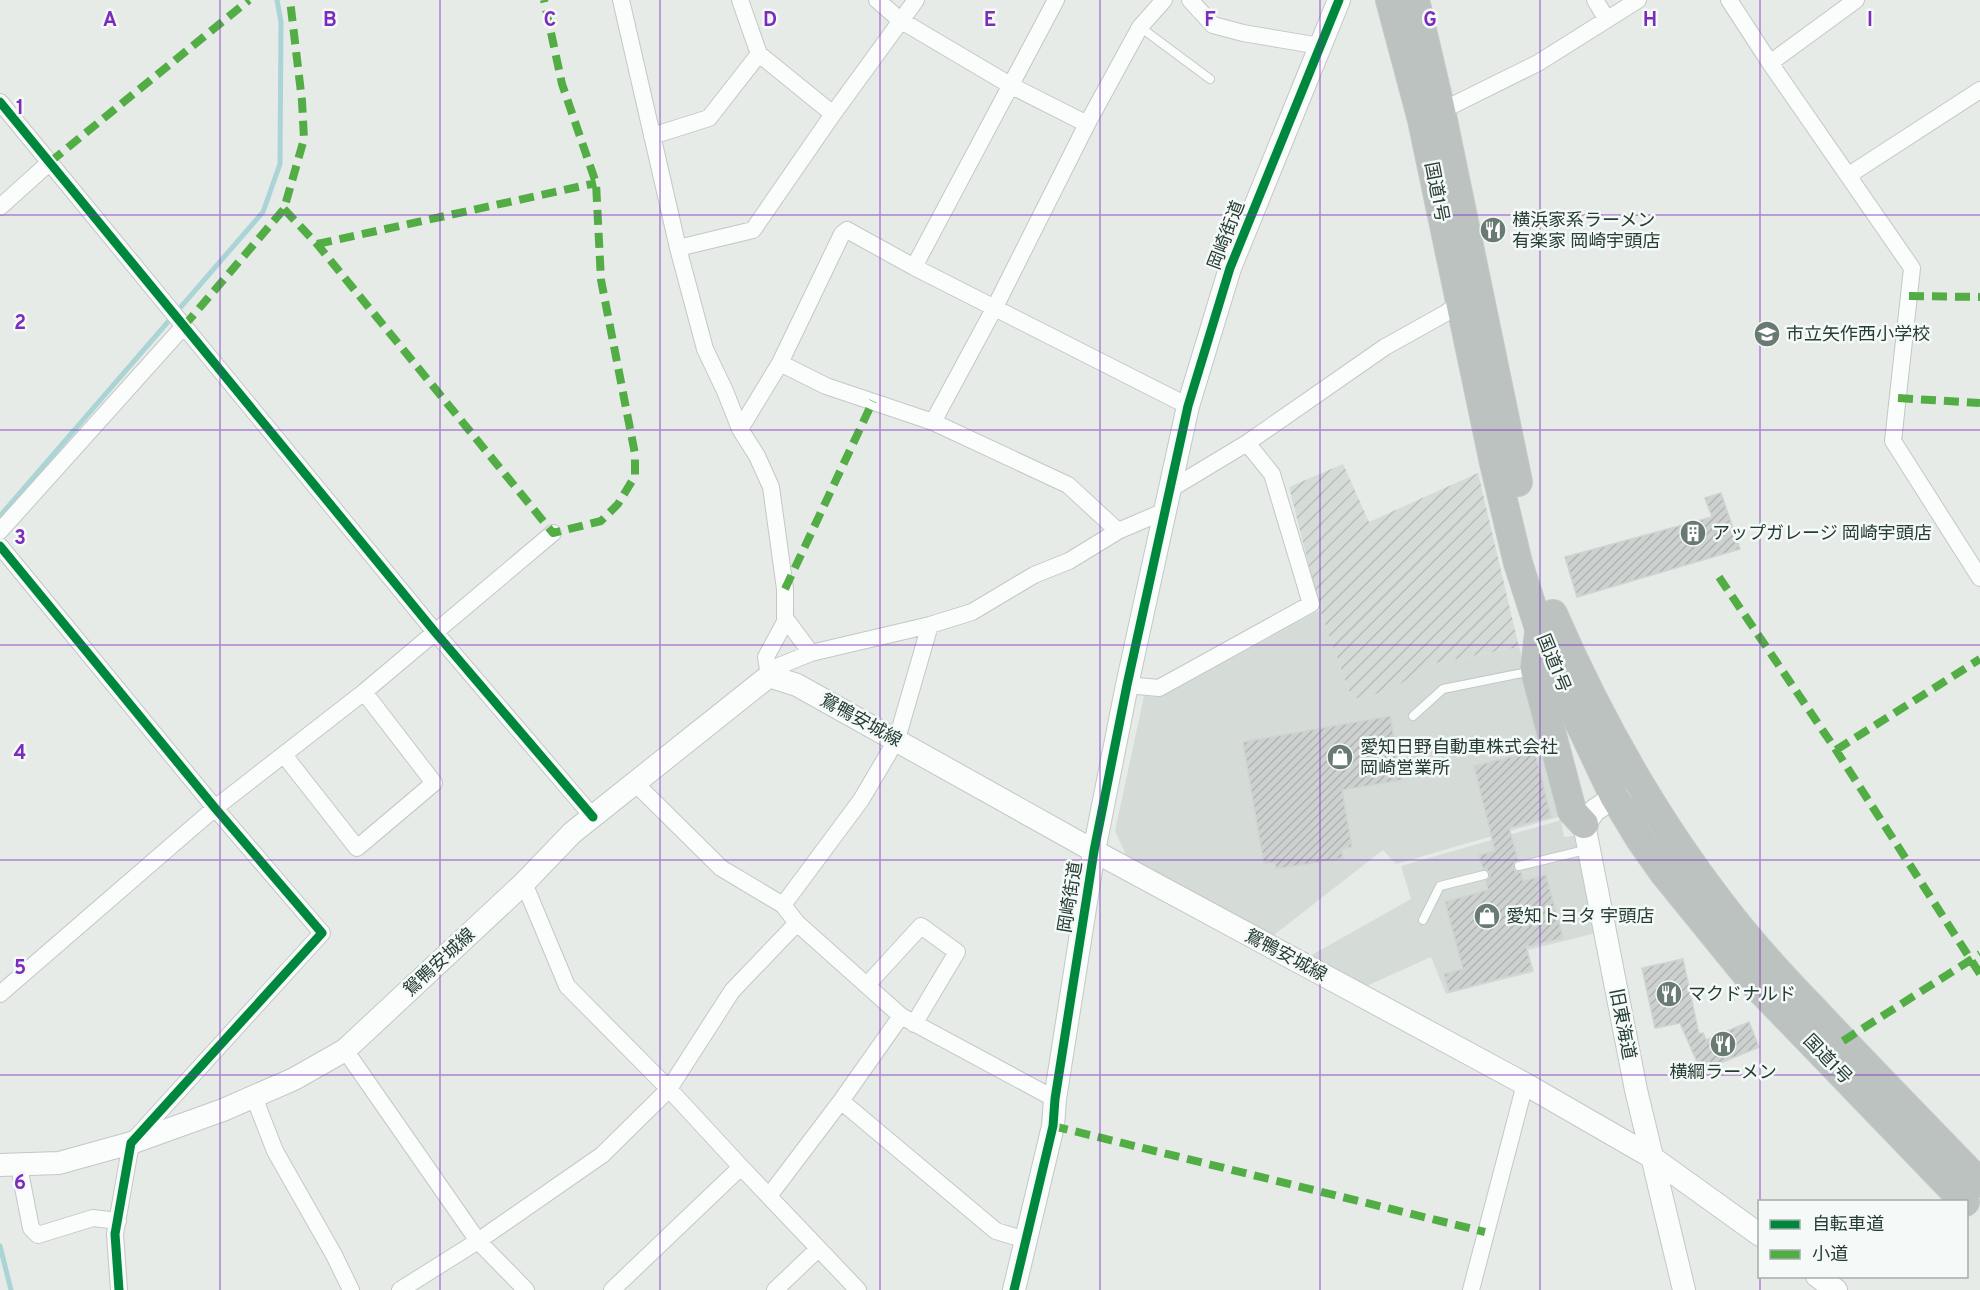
<svg xmlns="http://www.w3.org/2000/svg" width="1980" height="1290" font-family="Overpass,'Noto Sans JP',sans-serif">
  <style>
    .built { fill: #d5dcd8 }
    .industrial { fill: url(#industrial-furrows) }
    .lines { fill: none; stroke-linecap: round; stroke-linejoin: round }
    .stream { stroke: #aad4d5; stroke-width: 5 }
    .building { fill: url(#building-hatch); stroke: #cfd4d1; stroke-width: 1.5 }
    .lane-casing { stroke: #c3c8c5; stroke-width: 10 }
    .street-casing { stroke: #c3c8c5; stroke-width: 18 }
    .secondary-casing { stroke: #c2c8c5; stroke-width: 24 }
    .highway-casing { stroke: #c2cac7; stroke-width: 30 }
    .lane { stroke: #fbfcfc; stroke-width: 8 }
    .street { stroke: #fbfcfc; stroke-width: 16 }
    .secondary { stroke: #fbfcfc; stroke-width: 22 }
    .highway { stroke: #bcc2c0; stroke-width: 28 }
    .quiet { stroke: #53ad45; stroke-width: 8; stroke-dasharray: 15 8; stroke-linecap: butt }
    .cycleway-casing { stroke: #f5f9f7; stroke-width: 13 }
    .cycleway { stroke: #00873e; stroke-width: 9 }
    .grid { fill: none; stroke: #7b2cbf; stroke-width: 1.5; stroke-opacity: 0.55 }
    .labels { text-anchor: middle; stroke-width: 5; stroke-linejoin: round; paint-order: stroke }
    .street-label { font-size: 18px; fill: #253d34; stroke: #f5f9f7 }
    .poi-label { font-size: 18px; fill: #253d34; stroke: #f5f9f7; text-anchor: start }
    .grid-label { font-size: 20px; text-anchor: middle; font-weight: bold; fill: #7b2cbf; stroke: #f5f9f7; stroke-width: 5; stroke-linejoin: round; paint-order: stroke }
  </style>
  <defs>
    <pattern id="industrial-furrows" width="10" height="10" patternUnits="userSpaceOnUse" patternTransform="scale(1.5)"><rect width="10" height="10" fill="#d5dcd8"/><path d="M-1 1l2-2M0 10L10 0M9 11l2-2" fill="none" stroke="#b7beba"/></pattern>
    <pattern id="building-hatch" width="6" height="6" patternUnits="userSpaceOnUse" patternTransform="scale(1.5)"><rect width="6" height="6" fill="#cdd2d0"/><path d="M-1 1l2-2M0 6l6-6M5 7l2-2" fill="none" stroke="#b0b5b3"/></pattern>
  </defs>
  <rect width="100%" height="100%" fill="#e6ebe8"/>
  <path class="built" d="M1320,610L1352,699L1390,691L1430,664L1519,647L1565,815L1396,864L1383,850L1274,935L1127,857L1115,831L1144,696L1159,697Z
    M1561,820L1564,837L1574,836L1596,933L1528,950L1534,972L1446,994L1431,957L1362,988L1308,957L1411,899L1401,866Z"/>
  <path class="industrial" d="M1343,464L1369,522L1478,473L1519,647L1430,664L1390,691L1352,699L1320,610L1289,487Z"/>
  <g class="lines">
    <path class="stream" d="M0,516L263,212L280,164L281,22L277,0
      M0,1246L11,1290"/>
  </g>
  <path class="building" d="M1721,493L1740,549L1577,597L1565,557L1712,517L1705,498Z
    M1390,716L1402,780L1342,790L1352,847L1341,849L1343,858L1276,869L1275,862L1264,864L1243,742Z
    M1535,751L1551,817L1509,828L1518,860L1514,862L1513,867L1515,871L1521,872L1523,881L1546,875L1563,938L1526,947L1532,970L1449,992L1444,974L1463,969L1445,902L1488,890L1486,881L1490,877V873L1486,869H1483L1479,855L1495,851L1474,766Z
    M1683,959L1699,1034L1703,1033L1706,1040L1749,1022L1759,1047L1701,1071L1680,1023L1655,1028L1642,968Z"/>
  <g class="lines">
    <defs>
      <path id="lane" d="M1140,27L1210,79
        M1413,716L1443,689L1532,671
        M1519,866L1589,849
        M1423,920L1440,886L1484,875"/>
      <path id="street" d="M621,0L678,248L705,349L725,391L740,429L757,456L771,487L785,589V618L811,653
        M740,0L759,54L833,114
        M877,0L900,20L1010,85L1087,124
        M1190,0L1213,25L1243,33L1320,46
        M1595,0L1606,18
        M1729,0L1770,63L1912,268L1893,441L1980,578
        M1770,63L1856,0
        M0,102L435,632L593,817
        M1441,111L1538,63L1638,0
        M652,136L709,118L759,54
        M1849,175L1980,90
        M0,207L50,162
        M678,248L753,230L833,114L916,0
        M914,267L1056,0
        M780,363L826,386L933,422L1068,485L1118,531
        M933,422L995,307L1087,124L1140,27L1164,0
        M740,429L780,363L842,234L847,230L914,267L1188,406
        M1169,490L1247,443L1385,347L1446,313L1459,303
        M0,531L184,326
        M0,546L215,808L322,933L131,1143L115,1234L119,1290
        M769,676L779,666L811,653L930,625L972,612L1034,575L1069,561L1118,531L1165,511
        M769,676L766,657L786,620
        M1127,685L1159,688L1311,604L1272,474L1247,443
        M284,755L357,848L434,783L364,692
        M635,783L721,868L783,905L797,923L901,1016L1055,1099
        M524,883L567,986L669,1089L741,1167L858,1290
        M783,905L861,800L897,739L930,625
        M867,985L921,926L957,952L914,1024
        M0,994L215,808L364,692L553,533
        M345,1050L478,1241L526,1290
        M254,1097L275,1151L334,1255L351,1290
        M841,1101L996,1231L1026,1240
        M21,1164V1177L31,1228L38,1235L93,1218L118,1221
        M769,1196L841,1101L901,1016
        M400,1290L478,1241L602,1155L669,1089L732,991L797,923
        M612,1290L741,1167
        M775,1290L818,1249
        M1471,1290L1525,1084"/>
      <path id="secondary" d="M1626,789L1595,810L1584,824L1636,1090L1684,1290
        M0,1165L59,1163L131,1143L223,1110L294,1079L345,1050L524,883L572,833L769,676L797,685L1094,851L1525,1084L1650,1156L1760,1235
        M1817,1276L1836,1290
        M1014,1290L1053,1126L1055,1099L1094,851L1127,685L1188,406L1230,268L1339,0"/>
      <path id="highway" d="M1390,0L1422,120L1494,463L1518,563L1539,628L1571,705L1614,796L1640,839L1664,873L1751,980L1965,1202
        M1415,0L1441,111L1518,482
        M1553,614C1600,722 1658,825 1732,918C1757,950 1785,980 1813,1009C1868,1068 1924,1125 1980,1183
        M1539,632L1535,670L1572,811L1584,824"/>
    </defs>
    <use href="#lane" class="lane-casing"/>
    <use href="#street" class="street-casing"/>
    <use href="#secondary" class="secondary-casing"/>
    <use href="#highway" class="highway-casing"/>
    <use href="#lane" class="lane"/>
    <use href="#street" class="street"/>
    <use href="#secondary" class="secondary"/>
    <use href="#highway" class="highway"/>
    <path class="quiet" d="M50,162L249,0
      M284,209L317,244L553,533L601,521L618,504L635,476V454L601,280L596,183L562,84L544,0
      M317,244L596,183
      M1909,296L1980,297
      M184,326L284,209L304,139L302,101L290,0
      M1898,398L1980,403
      M1719,577L1836,750L1980,974
      M785,589L873,401
      M1836,750L1980,659
      M1843,1041L1980,954
      M1053,1126L1485,1232"/>
    <defs>
      <path id="cycleway" d="M0,102L435,632L593,817
        M0,546L215,808L322,933L131,1143L115,1234L119,1290
        M1014,1290L1053,1126L1055,1099L1094,851L1127,685L1188,406L1230,268L1339,0"/>
    </defs>
    <use href="#cycleway" class="cycleway-casing"/>
    <use href="#cycleway" class="cycleway"/>
  </g>
  <path class="grid" d="M220,0V1290M440,0V1290M660,0V1290M880,0V1290M1100,0V1290M1320,0V1290M1540,0V1290M1760,0V1202M0,215H1980M0,430H1980M0,645H1980M0,860H1980M0,1075H1980M1760,1276V1290"/>
  <defs>
    <symbol id="restaurant-disc" viewBox="-11 -11 22 22"><circle r="9.5" fill="#697a73" stroke="#f5f9f7"/><path d="M-5-6h1v4h1v-4h1v4h1v-4h1v5L-1.5 .5V6h-2V.5L-5-1ZM5-6V6H3V1.5H1.5Q1.5-4 5-6Z" fill="#fff"/></symbol>
    <symbol id="school-disc" viewBox="-11 -11 22 22"><circle r="9.5" fill="#697a73" stroke="#f5f9f7"/><path d="M0-5L7-2L0 1L-7-2ZM-4 1L0 2.5L4 1V4Q0 6-4 4Z" fill="#fff"/></symbol>
    <symbol id="building-disc" viewBox="-11 -11 22 22"><circle r="9.5" fill="#697a73" stroke="#f5f9f7"/><path d="M-4-6H4V6H1V3H-1V6H-4ZM-2.5-4.3h1.7v1.8h-1.7ZM.8-4.3h1.7v1.8H.8ZM-2.5-1h1.7V.8h-1.7ZM.8-1h1.7V.8H.8Z" fill="#fff"/></symbol>
    <symbol id="shop-disc" viewBox="-11 -11 22 22"><circle r="9.5" fill="#697a73" stroke="#f5f9f7"/><path d="M-5-2.5h2.3a2.7 3.5 0 0 1 5.4 0H5L5.5 6h-11ZM-1.5-2.5h3a1.5 2.3 0 0 0-3 0Z" fill="#fff"/></symbol>
  </defs>
  <g fill-rule="evenodd">
    <use href="#restaurant-disc" x="1478" y="215" width="30" height="30"/>
    <use href="#school-disc" x="1752" y="319" width="30" height="30"/>
    <use href="#building-disc" x="1678" y="518" width="30" height="30"/>
    <use href="#shop-disc" x="1325" y="742" width="30" height="30"/>
    <use href="#shop-disc" x="1472" y="901" width="30" height="30"/>
    <use href="#restaurant-disc" x="1654" y="979" width="30" height="30"/>
    <use href="#restaurant-disc" x="1708" y="1029" width="30" height="30"/>
  </g>
  <g class="labels">
    <g class="street-label">
      <text transform="translate(1437 192) rotate(79)" y="6">国道1号</text>
      <text transform="translate(1226 235) rotate(-69)" y="6">岡崎街道</text>
      <text transform="translate(1554 663) rotate(68)" y="6">国道1号</text>
      <text transform="translate(861 720) rotate(29)" y="6">鴛鴨安城線</text>
      <text transform="translate(1070 897) rotate(-81)" y="6">岡崎街道</text>
      <text transform="translate(1286 955) rotate(28)" y="6">鴛鴨安城線</text>
      <text transform="translate(439 962) rotate(-43)" y="6">鴛鴨安城線</text>
      <text transform="translate(1623 1024) rotate(79)" y="6">旧東海道</text>
      <text transform="translate(1828 1059) rotate(46)" y="6">国道1号</text>
    </g>
    <g class="poi-label">
      <text x="1512" y="226">横浜家系ラーメン<tspan x="1512" dy="21">有楽家 岡崎宇頭店</tspan></text>
      <text x="1786" y="340">市立矢作西小学校</text>
      <text x="1712" y="539">アップガレージ 岡崎宇頭店</text>
      <text x="1360" y="753">愛知日野自動車株式会社<tspan x="1360" dy="21">岡崎営業所</tspan></text>
      <text x="1506" y="922">愛知トヨタ 宇頭店</text>
      <text x="1688" y="1000">マクドナルド</text>
      <text x="1723" y="1078" text-anchor="middle">横綱ラーメン</text>
    </g>
  </g>
  <g class="grid-label">
    <text x="110" y="26">A</text>
    <text x="330" y="26">B</text>
    <text x="550" y="26">C</text>
    <text x="770" y="26">D</text>
    <text x="990" y="26">E</text>
    <text x="1210" y="26">F</text>
    <text x="1430" y="26">G</text>
    <text x="1650" y="26">H</text>
    <text x="1870" y="26">I</text>
    <text x="20" y="114">1</text>
    <text x="20" y="329">2</text>
    <text x="20" y="544">3</text>
    <text x="20" y="759">4</text>
    <text x="20" y="974">5</text>
    <text x="20" y="1189">6</text>
  </g>
  <rect x="1758" y="1200" width="210" height="78" fill="#f5f9f7" stroke="#a2aea9" stroke-width="1.5"/>
  <rect x="1770" y="1220" width="30" height="9" fill="#00873e" stroke="#a2aea9" stroke-width="1.5"/>
  <text x="1812" y="1230" font-size="18" fill="#253d34">自転車道</text>
  <rect x="1770" y="1250" width="30" height="9" fill="#53ad45" stroke="#a2aea9" stroke-width="1.5"/>
  <text x="1812" y="1260" font-size="18" fill="#253d34">小道</text>
</svg>
